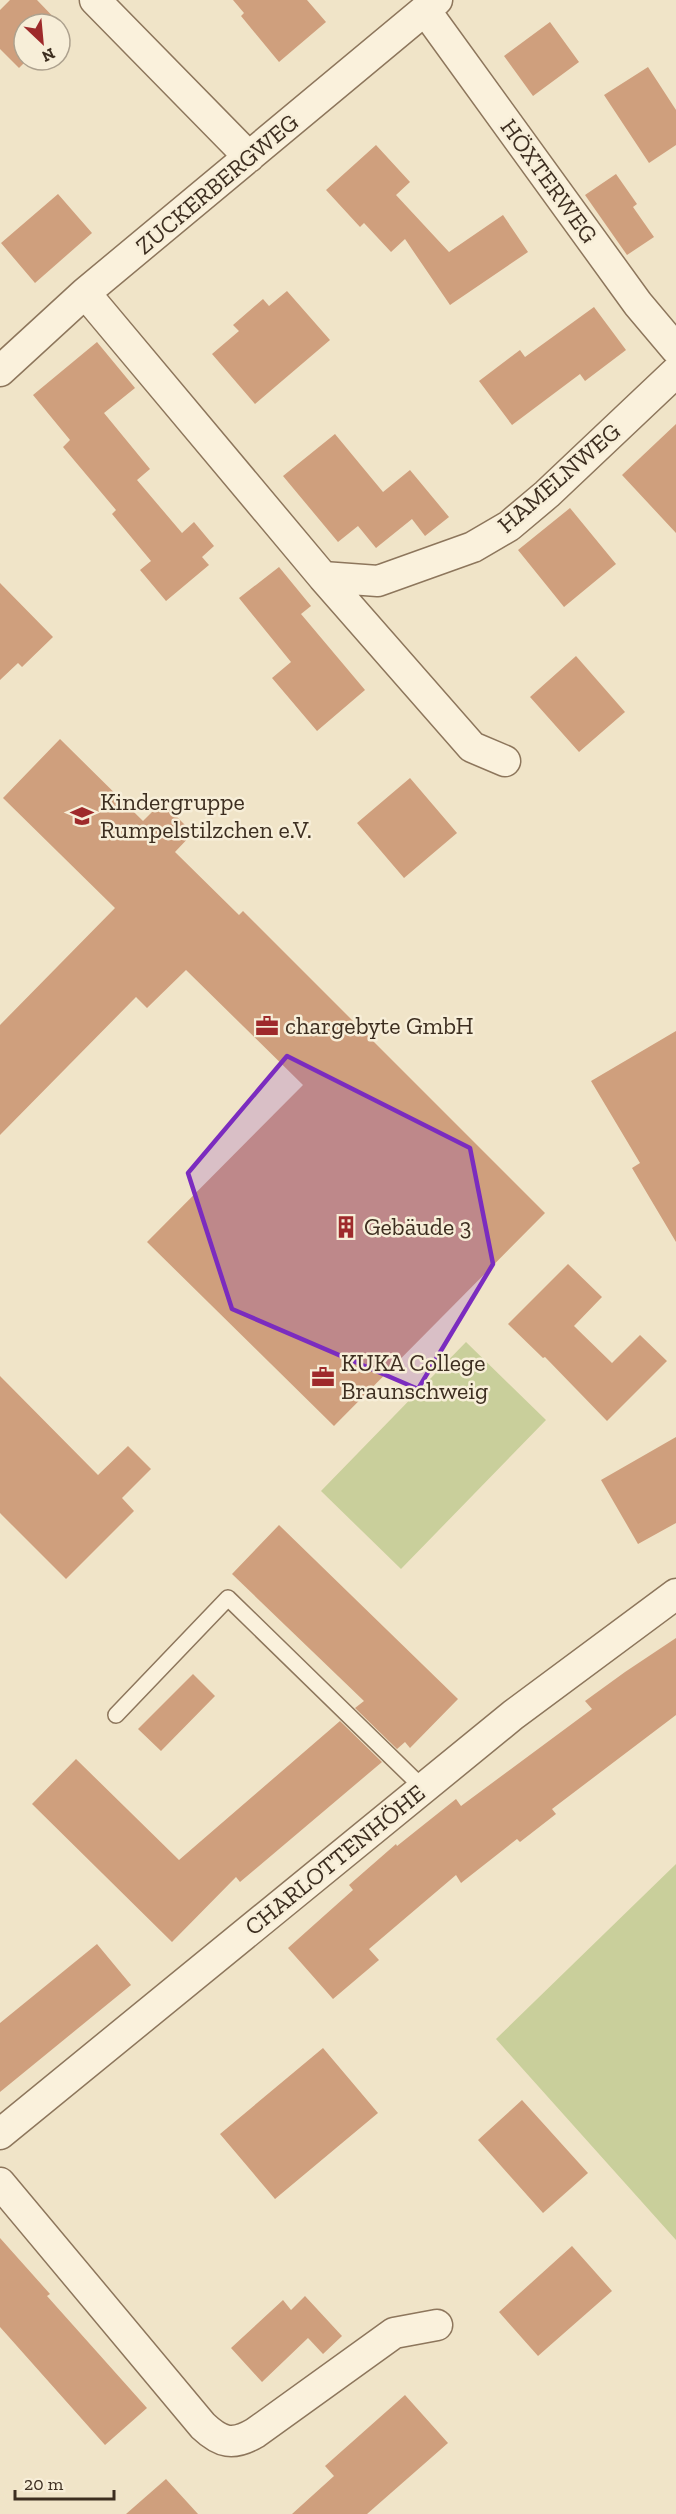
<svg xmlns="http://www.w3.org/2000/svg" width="676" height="2514" viewBox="0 0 676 2514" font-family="'Zilla Slab',serif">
  <rect width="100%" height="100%" fill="#f0e4c8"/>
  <path fill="#c9cf9b" d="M 466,1342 L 546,1420 L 401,1569 L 321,1491 Z
    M 676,1864 L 676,2240 L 496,2039 Z"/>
  <path fill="#cf9f7d" d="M 10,0 L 37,0 L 62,26 L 60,28 L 60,24 L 24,24 L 24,60 L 27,60 L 19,68 L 0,49 L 0,10 Z
    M 233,0 L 307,0 L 326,22 L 279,62 L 241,16 L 244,13 Z
    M 550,22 L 579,62 L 533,96 L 504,56 Z
    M 648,67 L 676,110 L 676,145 L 649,163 L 604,95 Z
    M 376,145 L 410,182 L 396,195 L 449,252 L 503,215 L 528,252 L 450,305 L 405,239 L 391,252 L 364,223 L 360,227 L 326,190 Z
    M 616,174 L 637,204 L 633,207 L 654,237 L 627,255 L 585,195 Z
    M 58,194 L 92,233 L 35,283 L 1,243 Z
    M 287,291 L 330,340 L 255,404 L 212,354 L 239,331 L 233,325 L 263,299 L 269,306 Z
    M 594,307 L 626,350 L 585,381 L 580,374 L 512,425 L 479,381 L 520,350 L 525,357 Z
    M 97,342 L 135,388 L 104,413 L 150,469 L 137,480 L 182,533 L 194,522 L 214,546 L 202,557 L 209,565 L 166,601 L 140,570 L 151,561 L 112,514 L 116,510 L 63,447 L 70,440 L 33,395 Z
    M 676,424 L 676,533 L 622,475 Z
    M 335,434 L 383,492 L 410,470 L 449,517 L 425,536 L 412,519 L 376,548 L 358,526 L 338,542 L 283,476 Z
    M 570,508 L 616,564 L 564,607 L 518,550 Z
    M 279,567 L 311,606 L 301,614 L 365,690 L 317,731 L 272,678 L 291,662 L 239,598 Z
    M 0,583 L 53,637 L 22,667 L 18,663 L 0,680 Z
    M 576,656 L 625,712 L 579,752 L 530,697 Z
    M 60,739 L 143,821 L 162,802 L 193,833 L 175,852 L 239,915 L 243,911 L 545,1213 L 334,1426 L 147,1242 L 303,1085 L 186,970 L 147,1008 L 136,997 L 0,1135 L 0,1025 L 115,908 L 3,798 Z
    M 410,778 L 457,833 L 404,878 L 357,823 Z
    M 676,1031 L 676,1242 L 632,1168 L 640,1163 L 591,1081 Z
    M 568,1264 L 602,1297 L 574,1326 L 612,1363 L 640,1335 L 667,1361 L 607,1421 L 545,1357 L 543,1358 L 508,1324 Z
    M 0,1376 L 98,1475 L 128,1446 L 151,1469 L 122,1498 L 134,1511 L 66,1579 L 0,1513 Z
    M 676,1437 L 676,1523 L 638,1544 L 601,1480 Z
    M 279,1525 L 458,1699 L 410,1748 L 405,1742 L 397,1749 L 355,1708 L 364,1701 L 232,1574 Z
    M 676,1638 L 676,1715 L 552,1809 L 556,1814 L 520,1842 L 517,1839 L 461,1883 L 456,1875 L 369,1949 L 379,1960 L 333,1999 L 288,1948 L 353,1890 L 349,1885 L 396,1844 L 397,1846 L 456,1799 L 461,1806 L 592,1709 L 585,1701 L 625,1672 Z
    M 193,1674 L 215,1696 L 161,1751 L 138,1729 Z
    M 340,1721 L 382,1762 L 240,1882 L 236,1877 L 172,1942 L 32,1804 L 76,1759 L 179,1860 Z
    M 97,1944 L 131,1985 L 0,2092 L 0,2023 Z
    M 323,2048 L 378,2113 L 275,2199 L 220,2134 Z
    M 522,2100 L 588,2173 L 543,2213 L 478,2140 Z
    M 0,2238 L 50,2294 L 47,2296 L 147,2408 L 105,2445 L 0,2327 Z
    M 572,2246 L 612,2291 L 538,2356 L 499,2312 Z
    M 305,2296 L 342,2336 L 323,2354 L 308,2338 L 262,2382 L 231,2348 L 283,2300 L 291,2310 Z
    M 405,2395 L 448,2443 L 367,2514 L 292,2514 L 334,2476 L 325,2466 Z
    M 166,2479 L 198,2514 L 126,2514 Z"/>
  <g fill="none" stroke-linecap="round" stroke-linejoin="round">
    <g stroke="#8d765c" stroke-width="18">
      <path id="lane" d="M 116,1715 L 228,1598 L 423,1788"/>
    </g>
    <g stroke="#8d765c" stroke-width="33">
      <path id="street" d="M 95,0 L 249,157
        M 425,10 L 638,304 L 676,349
        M 85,293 L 323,577 L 472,747 L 505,761
        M 0,371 L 85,293 L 437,0
        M 323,577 L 378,581 L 473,547 L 509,526 L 547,494 L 676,372
        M 0,2134 L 513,1715 L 676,1594
        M 0,2183 L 203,2426 C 221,2443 233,2446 255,2433 L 394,2333 L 437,2325"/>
    </g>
    <use href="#lane" stroke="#faf1dc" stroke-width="15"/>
    <use href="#street" stroke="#faf1dc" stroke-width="30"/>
  </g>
  <path fill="#7b2cbf" fill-opacity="0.2" stroke="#7b2cbf" stroke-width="4.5" stroke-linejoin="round" d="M 287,1056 L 470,1148 L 493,1264 L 418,1389 L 232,1309 L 188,1173 Z"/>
  <defs>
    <g id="school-bare" transform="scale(1.8)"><path d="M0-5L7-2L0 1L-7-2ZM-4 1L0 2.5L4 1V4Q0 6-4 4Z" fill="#9e2a2b" stroke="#f7eed8" stroke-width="2.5" paint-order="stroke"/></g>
    <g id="office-bare" transform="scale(1.8)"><path d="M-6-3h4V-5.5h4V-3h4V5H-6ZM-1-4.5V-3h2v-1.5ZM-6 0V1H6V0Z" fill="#9e2a2b" stroke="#f7eed8" stroke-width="2.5" paint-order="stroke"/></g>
    <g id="building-bare" transform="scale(1.8)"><path d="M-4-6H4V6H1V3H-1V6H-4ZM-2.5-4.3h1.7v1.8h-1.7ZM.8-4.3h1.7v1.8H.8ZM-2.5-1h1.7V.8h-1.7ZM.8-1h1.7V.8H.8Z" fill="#9e2a2b" stroke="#f7eed8" stroke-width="2.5" paint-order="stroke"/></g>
  </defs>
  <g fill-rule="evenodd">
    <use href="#school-bare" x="82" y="816"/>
    <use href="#office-bare" x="267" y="1026"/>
    <use href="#building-bare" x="346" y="1227"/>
    <use href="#office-bare" x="323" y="1377"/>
  </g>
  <g text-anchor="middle" stroke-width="5" stroke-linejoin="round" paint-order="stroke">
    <g font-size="24" fill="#3d2e20" stroke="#f7eed8">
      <text transform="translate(549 181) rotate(54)" y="8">HÖXTERWEG</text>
      <text transform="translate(217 184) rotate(-40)" y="8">ZUCKERBERGWEG</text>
      <text transform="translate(559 478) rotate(-41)" y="8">HAMELNWEG</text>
      <text transform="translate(335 1860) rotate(-39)" y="8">CHARLOTTENHÖHE</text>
    </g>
    <g font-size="24" fill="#3d2e20" stroke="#f7eed8" text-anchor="start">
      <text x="100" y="810">Kindergruppe<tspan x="100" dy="28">Rumpelstilzchen e.V.</tspan></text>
      <text x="285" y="1034">chargebyte GmbH</text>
      <text x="364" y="1235">Gebäude 3</text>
      <text x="341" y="1371">KUKA College<tspan x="341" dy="28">Braunschweig</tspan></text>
    </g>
  </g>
  <g transform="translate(42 42) rotate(154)"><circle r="28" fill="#f7eed8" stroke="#ada18e" stroke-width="1.5"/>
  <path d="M0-4.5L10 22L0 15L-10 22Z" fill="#9e2a2b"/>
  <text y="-9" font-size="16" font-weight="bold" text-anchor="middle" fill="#3d2e20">N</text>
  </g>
  <path d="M15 2490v9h99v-9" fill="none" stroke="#3d2e20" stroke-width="3"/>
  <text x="24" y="2490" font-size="18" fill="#3d2e20" stroke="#f7eed8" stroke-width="4.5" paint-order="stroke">20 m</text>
</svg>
